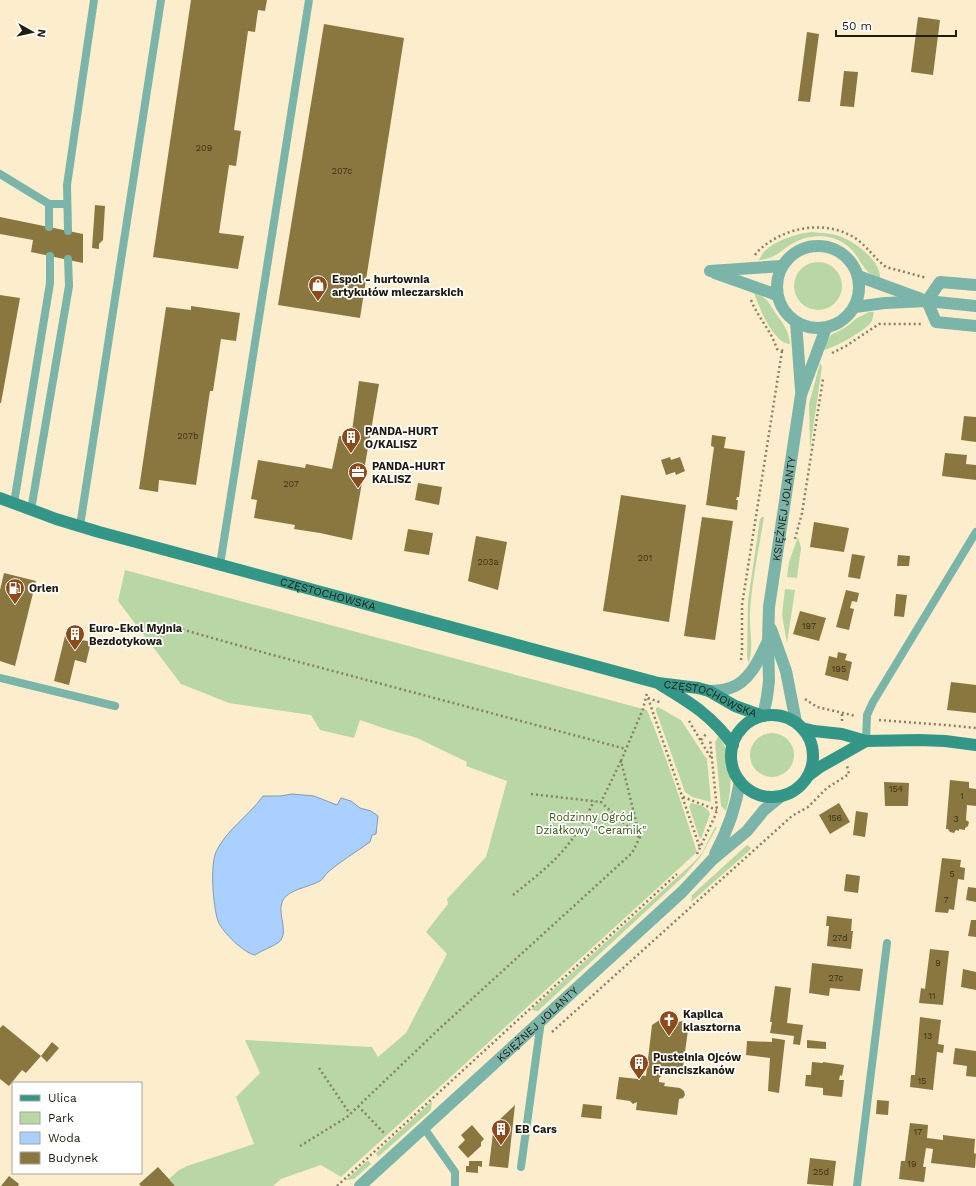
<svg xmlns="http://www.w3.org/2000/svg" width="976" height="1186" viewBox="0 0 976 1186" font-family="'Work Sans',sans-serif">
  <rect width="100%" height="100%" fill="#fceecc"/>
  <path fill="#b9d7a4" d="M 811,232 C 821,233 830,233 839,236 C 854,241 882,261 880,279 C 877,277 872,275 869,273 C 860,264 857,252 845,244 C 827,232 804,235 787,247 C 778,254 771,259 759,260 C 765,243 795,234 811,232 Z
    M794 286a24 24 0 1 1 48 0a24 24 0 1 1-48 0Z
    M 754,293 C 769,298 769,304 777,315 C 784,325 789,331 790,344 C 773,343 759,307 754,293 Z
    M 869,312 L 874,312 C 873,315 873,318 872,321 C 867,330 834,348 824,350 L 827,340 L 831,335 L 846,327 L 857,318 Z
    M 820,363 L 822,367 L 810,449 L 809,404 Z
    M 762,517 L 764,517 C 759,549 752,580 750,612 C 749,629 754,646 749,662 L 748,661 L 747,656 L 748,601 L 760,519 Z
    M 798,537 L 801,548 L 797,578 L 787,577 L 789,562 Z
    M 125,570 L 647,710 C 666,756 682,804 697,852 L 341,1177 L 321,1165 L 281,1179 L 273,1186 L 175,1186 L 169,1179 L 179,1170 L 187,1166 L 254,1144 L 236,1097 L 260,1073 L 245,1040 L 372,1047 L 378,1057 L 406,1033 L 447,954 L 426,932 L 448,904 L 447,899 L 486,857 L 507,781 L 466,766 L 467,762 L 417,738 L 383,728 L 360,720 L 354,738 L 320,730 L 311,715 L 229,703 L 181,684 L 118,601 Z
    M 785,589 L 795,590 L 787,643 L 782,615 Z
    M 658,707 L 681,720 L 704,755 L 707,759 L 711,802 L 692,797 L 685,792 L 656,711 L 656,708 Z
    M750 755a22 22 0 1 1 44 0a22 22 0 1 1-44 0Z
    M 719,735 C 733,758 733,786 726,811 L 721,806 L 715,742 Z
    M 691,803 C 698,804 708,807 710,814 L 701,839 L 699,837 L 689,806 Z
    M 715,827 L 717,827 L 701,856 L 685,875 L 538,1011 L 531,1010 L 694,862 L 702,853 Z
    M 747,845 L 751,848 L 749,851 L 691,902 L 692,895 Z
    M 432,1101 L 431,1110 L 378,1157 L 376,1153 Z
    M 367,1161 L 369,1161 L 371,1164 L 354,1179 L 346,1180 Z"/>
  <path fill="#aad0ff" stroke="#819ab7" d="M 292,794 L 314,796 L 337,805 L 341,798 L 351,801 L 360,808 L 371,811 L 378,816 L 376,834 L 372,835 L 370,842 C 356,852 341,861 328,872 C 325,875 323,879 320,881 C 310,887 289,889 283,900 C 276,913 290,932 279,942 C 273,947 262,950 255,955 C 244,953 223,933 218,921 C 213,906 210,866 216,852 C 226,830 249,816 263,796 L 280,796 Z"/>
  <path fill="#8a763f" d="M 191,0 L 267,0 L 265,11 L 258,10 L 255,32 L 248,31 L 234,130 L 241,131 L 236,166 L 229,165 L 219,233 L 244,236 L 238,269 L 153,257 Z
    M 918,17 L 940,20 L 933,75 L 911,72 Z
    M 324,24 L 404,38 L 360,318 L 278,305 Z
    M 807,32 L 819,34 L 810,102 L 798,101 Z
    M 844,71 L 858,72 L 854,107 L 840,106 Z
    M 95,205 L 105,206 L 103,240 L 99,244 L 99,249 L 92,248 Z
    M 0,217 L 83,234 L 83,263 L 31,252 L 33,240 L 0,234 Z
    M 0,295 L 20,298 L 1,403 L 0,403 Z
    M 191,306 L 240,313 L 236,341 L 221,339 L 213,391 L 210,391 L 196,485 L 159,480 L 158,492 L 139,489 L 166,307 L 191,310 Z
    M 359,381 L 379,384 L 352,540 L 320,533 L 294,529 L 295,525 L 254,518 L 257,500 L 251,499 L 258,460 L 305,468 L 306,464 L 332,469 L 339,436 L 351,438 Z
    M 964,416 L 976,417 L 976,442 L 961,440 Z
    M 712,435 L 726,437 L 724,448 L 745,451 L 739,497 L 737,497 L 736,500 L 738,500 L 737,510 L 706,505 L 714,447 L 711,446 Z
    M 945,453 L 967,455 L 966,464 L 976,465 L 976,480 L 942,476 Z
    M 670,457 L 671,460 L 680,457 L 685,471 L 676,475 L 675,472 L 666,475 L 661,460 Z
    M 418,483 L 442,487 L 439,505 L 415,500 Z
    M 621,495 L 686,505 L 669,622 L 603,611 Z
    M 702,517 L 733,521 L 715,640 L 684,636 Z
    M 814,522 L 849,528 L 844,552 L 810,547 Z
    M 408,529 L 433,533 L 429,555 L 404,551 Z
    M 476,536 L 507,542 L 498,590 L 468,581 Z
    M 852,554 L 865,556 L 860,579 L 848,577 Z
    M 898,555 L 910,556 L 909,566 L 897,566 Z
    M 4,573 L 36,581 L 15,666 L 0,661 L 0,590 Z
    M 846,590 L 859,593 L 857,602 L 852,601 L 850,608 L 854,609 L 849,630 L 836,627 Z
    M 896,594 L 907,595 L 904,617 L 894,616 Z
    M 800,611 L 826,618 L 819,641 L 793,634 Z
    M 65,636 L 91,642 L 86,663 L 75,660 L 69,685 L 54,681 Z
    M 838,652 L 847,654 L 845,660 L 852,662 L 848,681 L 825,675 L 829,656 L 837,658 Z
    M 951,682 L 976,685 L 976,713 L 947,710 Z
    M 950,780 L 969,782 L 969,788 L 976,789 L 976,806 L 967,805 L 966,820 L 969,822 L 968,826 L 965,828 L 965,830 L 959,829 L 959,831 L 956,830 L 954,833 L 950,832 L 948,829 L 946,829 Z
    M 884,782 L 909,783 L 908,806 L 885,806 Z
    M 839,803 L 850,822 L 830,834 L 819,815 Z
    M 856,811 L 868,813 L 865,837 L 853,835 Z
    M 942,858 L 961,860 L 960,867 L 965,868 L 964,880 L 958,879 L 954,910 L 949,909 L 948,913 L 935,912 Z
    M 846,874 L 860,876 L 858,893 L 844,891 Z
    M 968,887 L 976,888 L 976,902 L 966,900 Z
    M 827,916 L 852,919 L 851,931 L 853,931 L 851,949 L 827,946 L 829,926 L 826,926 Z
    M 971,920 L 976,920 L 976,937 L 968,936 Z
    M 930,949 L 949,951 L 943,1005 L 919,1003 L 921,988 L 925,989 Z
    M 812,963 L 863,969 L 860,991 L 830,988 L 829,996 L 809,993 Z
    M 963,969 L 976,972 L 976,990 L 961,987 Z
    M 775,986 L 791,988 L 787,1023 L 803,1025 L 800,1045 L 793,1044 L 794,1036 L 770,1033 L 772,1022 L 770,1022 Z
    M 920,1017 L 941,1020 L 938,1044 L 944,1045 L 943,1053 L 937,1052 L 933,1090 L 910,1087 L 911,1075 L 915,1075 Z
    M 661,1019 L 666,1027 L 673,1028 L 675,1023 L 682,1021 L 686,1024 L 688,1030 L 682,1074 L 666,1072 L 659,1078 L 659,1082 L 665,1083 L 664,1086 L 680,1088 L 684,1091 L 685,1095 L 683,1098 L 679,1099 L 677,1115 L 636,1110 L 637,1102 L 633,1104 L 630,1101 L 616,1099 L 619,1077 L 638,1079 L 639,1075 L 646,1076 L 652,1025 Z
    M 3,1025 L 41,1056 L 26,1073 L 22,1070 L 9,1086 L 0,1079 L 0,1028 Z
    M 772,1038 L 785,1040 L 779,1093 L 768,1091 L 770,1058 L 746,1055 L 747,1041 L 772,1042 Z
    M 807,1040 L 826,1042 L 826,1049 L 807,1048 Z
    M 52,1042 L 59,1048 L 47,1062 L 41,1056 Z
    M 955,1048 L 976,1051 L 976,1077 L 966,1076 L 967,1066 L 953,1064 Z
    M 812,1062 L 823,1063 L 823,1062 L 844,1065 L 842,1076 L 840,1075 L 839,1080 L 844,1080 L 842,1097 L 823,1095 L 823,1088 L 805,1086 L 806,1075 L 811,1075 Z
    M 877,1100 L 889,1101 L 888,1115 L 876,1114 Z
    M 583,1104 L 602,1106 L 601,1119 L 581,1117 Z
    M 515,1105 L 508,1168 L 489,1166 L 494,1125 Z
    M 910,1123 L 928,1125 L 927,1138 L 943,1140 L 943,1135 L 975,1139 L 974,1153 L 976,1154 L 975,1168 L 931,1163 L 933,1149 L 926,1148 L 923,1167 L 926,1167 L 924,1182 L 899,1179 L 901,1161 L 905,1161 Z
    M 472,1125 L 484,1139 L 481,1142 L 481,1146 L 468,1158 L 458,1147 L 465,1140 L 461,1135 Z
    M 810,1158 L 836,1161 L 833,1186 L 807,1184 Z
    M 469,1161 L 482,1161 L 482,1167 L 478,1166 L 478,1173 L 466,1172 L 466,1166 L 469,1166 Z
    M 158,1167 L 169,1179 L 175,1186 L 141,1186 L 139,1184 Z
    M 9,1176 L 19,1184 L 18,1186 L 1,1186 Z"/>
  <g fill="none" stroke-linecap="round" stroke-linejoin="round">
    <path stroke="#897f69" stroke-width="2.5" stroke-dasharray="2 3" stroke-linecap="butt" d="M 755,255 C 759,249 765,245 771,241 C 796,225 830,222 855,238 C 867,246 875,259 886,267 L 927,278
      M 751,300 C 758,318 771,330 777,349 L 784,351
      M 832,353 L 846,346 L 879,324 L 923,324
      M 795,539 L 802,513 L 823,379
      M 163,624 L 269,654 L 626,749
      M 741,660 L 742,651 L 742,605 L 782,351
      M 648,698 L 700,848
      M 648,698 L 662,703
      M 805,699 L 817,707 L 856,716
      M 842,714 L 842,721
      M 879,720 L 945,725 L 976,728
      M 689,721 L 711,758
      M 701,740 L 707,733
      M 621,761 L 601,802 L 639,837
      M 531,794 L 601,802
      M 683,797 L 717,810
      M 697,854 L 715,816 L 717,810 L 710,739
      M 513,895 C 533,879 555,862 570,842 C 580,829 587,815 594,801
      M 552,1032 L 792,816 L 808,807 L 827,788 L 849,774 L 847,766
      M 319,1068 L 350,1114
      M 358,1106 L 384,1133
      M 300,1146 L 347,1117 L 439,1029 L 632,853 L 640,837 L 621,761 L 643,709 L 647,693
      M 337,1186 L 677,874"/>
    <path stroke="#7bb4a9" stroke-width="8" d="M 0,174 L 49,204 L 67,204
      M 49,204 L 49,227
      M 68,231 L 67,185 L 94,0
      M 14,503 L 50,283 L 50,256
      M 31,510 L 69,286 L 68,259
      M 80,526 L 161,0
      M 220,565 L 309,0
      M 0,678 L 115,706
      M 866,741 L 867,715 L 873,702 L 976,532
      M 424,1128 L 455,1172 L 455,1186
      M 521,1167 L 541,1021
      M 857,1186 L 887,943"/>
    <path stroke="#7bb4a9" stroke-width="12" d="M 710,271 L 782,266
      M 715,273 L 777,295
      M 976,285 L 940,282 L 927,301 L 936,322 L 976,326"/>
    <g stroke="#7bb4a9" stroke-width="12">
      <circle cx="818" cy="287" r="41"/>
      <path d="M 858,276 L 921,299"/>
      <path d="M 855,307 L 885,303 L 927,301 L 976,306"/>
      <path d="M 796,322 L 801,390"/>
      <path d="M 771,629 L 786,671 L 796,722"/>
      <path d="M 709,691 C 716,691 724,690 730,688 C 749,682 759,660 767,643"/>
      <path id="s1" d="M 763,716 L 767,697 L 769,681 L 768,642 L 769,607 L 801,395 L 826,328"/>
      <path d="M 715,854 C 728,830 736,807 740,781"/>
      <path id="s2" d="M 360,1186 L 682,892 L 712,860 L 747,831 L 764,810 L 781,796"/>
    </g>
    <g stroke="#339687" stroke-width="12">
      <path id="s3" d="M 0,498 L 56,519 L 99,532 L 658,683 L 698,688 L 709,691 L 735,706 L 763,716"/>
      <path d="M 661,685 C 691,703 712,716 733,745"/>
      <circle cx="772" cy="756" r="41"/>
      <path d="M 802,728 L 814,731 L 842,734 L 866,741 L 919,740 L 945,741 L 976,745"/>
      <path d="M 808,776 L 820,767 L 866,741"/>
    </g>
  </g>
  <defs>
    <g id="shop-pin" transform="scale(1)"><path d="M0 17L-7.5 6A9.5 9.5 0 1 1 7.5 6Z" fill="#8d4a1a" stroke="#fff"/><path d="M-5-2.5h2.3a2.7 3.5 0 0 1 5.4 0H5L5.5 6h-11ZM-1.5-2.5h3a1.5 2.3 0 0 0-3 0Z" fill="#fff"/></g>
    <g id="building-pin" transform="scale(1)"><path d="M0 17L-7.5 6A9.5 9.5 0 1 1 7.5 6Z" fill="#8d4a1a" stroke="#fff"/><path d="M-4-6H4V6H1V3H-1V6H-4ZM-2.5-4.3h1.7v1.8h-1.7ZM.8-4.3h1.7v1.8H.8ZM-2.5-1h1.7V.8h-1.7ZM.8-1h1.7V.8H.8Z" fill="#fff"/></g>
    <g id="office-pin" transform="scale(1)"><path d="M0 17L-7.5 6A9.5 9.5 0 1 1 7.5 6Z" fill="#8d4a1a" stroke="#fff"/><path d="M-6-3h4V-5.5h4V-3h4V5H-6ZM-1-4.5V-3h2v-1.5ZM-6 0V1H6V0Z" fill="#fff"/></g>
    <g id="fuel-pin" transform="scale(1)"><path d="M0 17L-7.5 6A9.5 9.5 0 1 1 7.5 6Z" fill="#8d4a1a" stroke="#fff"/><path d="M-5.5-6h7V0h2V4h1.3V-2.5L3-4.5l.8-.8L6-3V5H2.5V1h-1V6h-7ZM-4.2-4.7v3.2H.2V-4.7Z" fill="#fff"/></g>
    <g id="church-pin" transform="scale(1)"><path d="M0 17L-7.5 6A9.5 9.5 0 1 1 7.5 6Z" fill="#8d4a1a" stroke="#fff"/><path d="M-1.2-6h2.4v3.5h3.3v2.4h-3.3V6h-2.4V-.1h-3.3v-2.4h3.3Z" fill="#fff"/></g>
  </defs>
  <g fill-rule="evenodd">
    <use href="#shop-pin" x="318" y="285"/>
    <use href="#building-pin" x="351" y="437"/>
    <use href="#office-pin" x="358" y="472"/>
    <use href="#fuel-pin" x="15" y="588"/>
    <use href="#building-pin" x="75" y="634"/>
    <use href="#church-pin" x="669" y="1020"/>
    <use href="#building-pin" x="639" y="1063"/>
    <use href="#building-pin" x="501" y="1129"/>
  </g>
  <g text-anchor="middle" stroke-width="3.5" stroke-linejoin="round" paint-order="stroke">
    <g font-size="9" fill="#3a321b">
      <text x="204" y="151">209</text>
      <text x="342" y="174">207c</text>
      <text x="188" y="439">207b</text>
      <text x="291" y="487">207</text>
      <text x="645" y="561">201</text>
      <text x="488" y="565">203a</text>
      <text x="809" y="629">197</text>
      <text x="839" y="672">195</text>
      <text x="896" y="792">154</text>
      <text x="962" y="799">1</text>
      <text x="835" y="821">156</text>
      <text x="956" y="822">3</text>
      <text x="952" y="877">5</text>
      <text x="946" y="903">7</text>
      <text x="840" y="941">27d</text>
      <text x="938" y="966">9</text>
      <text x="836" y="981">27c</text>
      <text x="932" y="999">11</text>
      <text x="928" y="1039">13</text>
      <text x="922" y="1084">15</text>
      <text x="918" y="1135">17</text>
      <text x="912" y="1167">19</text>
      <text x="821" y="1175">25d</text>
    </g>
    <g font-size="11" font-weight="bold" fill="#201b0f" stroke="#fff" text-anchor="start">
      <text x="332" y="283">Espol - hurtownia<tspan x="332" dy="13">artykułów mleczarskich</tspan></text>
      <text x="365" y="435">PANDA-HURT<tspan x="365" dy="13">O/KALISZ</tspan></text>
      <text x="372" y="470">PANDA-HURT<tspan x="372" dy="13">KALISZ</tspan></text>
      <text x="29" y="592">Orlen</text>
      <text x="89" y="632">Euro-Ekol Myjnia<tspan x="89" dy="13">Bezdotykowa</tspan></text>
      <text x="683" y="1018">Kaplica<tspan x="683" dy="13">klasztorna</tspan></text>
      <text x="653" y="1061">Pustelnia Ojców<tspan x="653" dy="13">Franciszkanów</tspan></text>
      <text x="515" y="1133">EB Cars</text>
    </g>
    <g font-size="11" fill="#201b0f" stroke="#fff">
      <text dy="4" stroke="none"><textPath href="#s1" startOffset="209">KSIĘŻNEJ JOLANTY</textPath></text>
      <text dy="4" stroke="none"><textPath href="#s3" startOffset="342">CZĘSTOCHOWSKA</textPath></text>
      <text dy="4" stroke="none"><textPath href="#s3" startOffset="739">CZĘSTOCHOWSKA</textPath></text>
      <text dy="4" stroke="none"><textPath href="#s2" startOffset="240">KSIĘŻNEJ JOLANTY</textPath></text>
    </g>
    <g font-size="11" fill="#34570b" stroke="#fff">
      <text x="591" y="821">Rodzinny Ogród<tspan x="591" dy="13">Działkowy "Ceramik"</tspan></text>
    </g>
  </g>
  <rect x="12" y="1082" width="130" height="92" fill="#ffffff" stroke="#a6a49f"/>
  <rect x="20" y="1095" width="20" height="6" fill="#339687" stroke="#a6a49f"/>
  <text x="48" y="1102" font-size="12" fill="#201b0f">Ulica</text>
  <rect x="20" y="1112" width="20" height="12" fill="#b9d7a4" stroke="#a6a49f"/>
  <text x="48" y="1122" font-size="12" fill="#201b0f">Park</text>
  <rect x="20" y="1132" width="20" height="12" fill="#aad0ff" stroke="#a6a49f"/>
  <text x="48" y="1142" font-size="12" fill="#201b0f">Woda</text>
  <rect x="20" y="1152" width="20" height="12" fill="#8a763f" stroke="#a6a49f"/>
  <text x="48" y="1162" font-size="12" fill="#201b0f">Budynek</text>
  <g transform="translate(32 32) rotate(98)" stroke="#ffffff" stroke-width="3" paint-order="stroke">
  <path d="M0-3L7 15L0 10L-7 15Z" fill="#201b0f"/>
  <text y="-6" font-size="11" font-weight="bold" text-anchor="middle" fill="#201b0f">N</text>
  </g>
  <path d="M836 30v6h120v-6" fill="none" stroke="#201b0f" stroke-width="2"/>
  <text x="842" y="30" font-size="12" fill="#201b0f" stroke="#ffffff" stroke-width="3" paint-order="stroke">50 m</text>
</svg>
